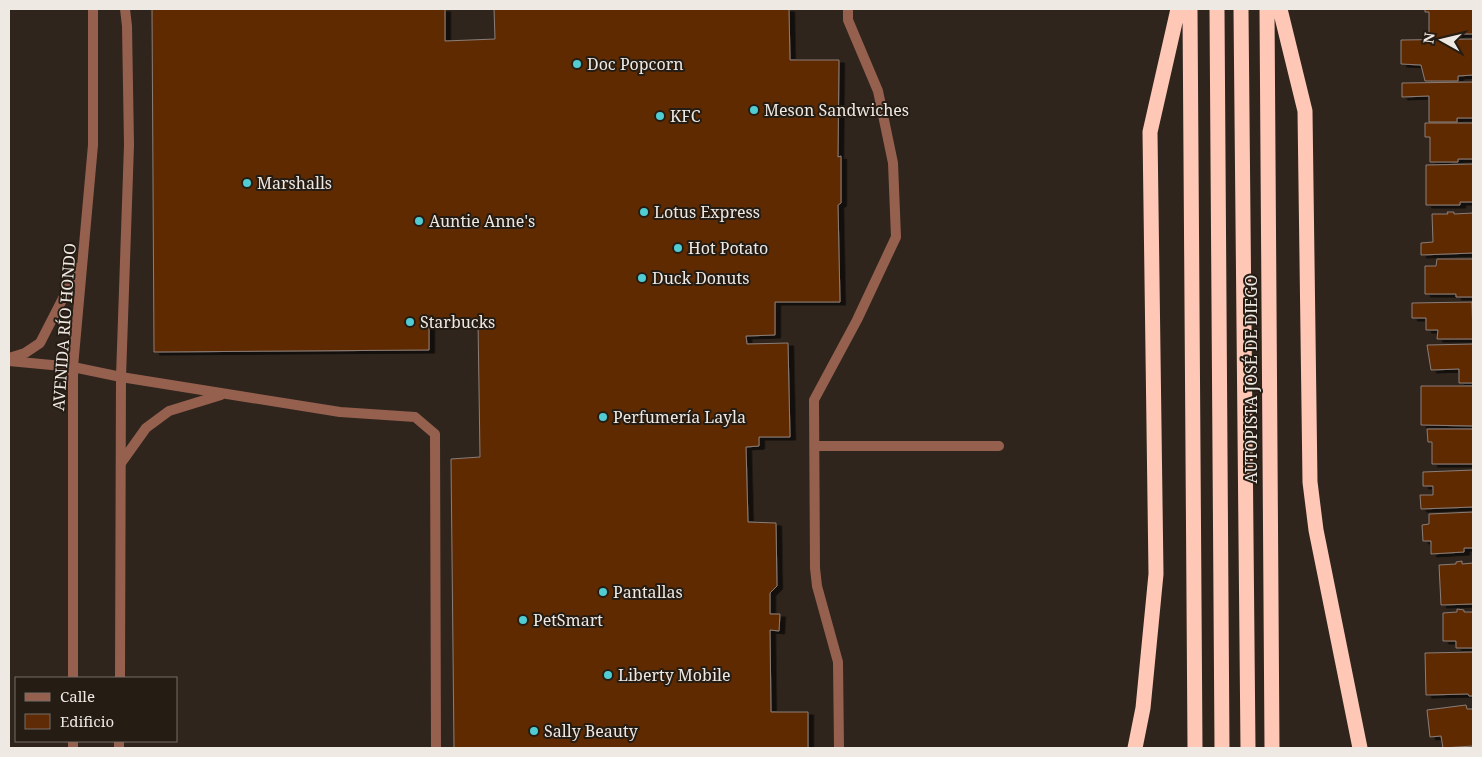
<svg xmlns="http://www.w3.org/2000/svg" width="1482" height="757" viewBox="0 0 1482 757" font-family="'Noto Serif',serif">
  <defs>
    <filter id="shadow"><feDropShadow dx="5.5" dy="3" stdDeviation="0" flood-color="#0009"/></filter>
  </defs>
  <rect width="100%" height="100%" fill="#2f251d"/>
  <path fill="#5e2b06" stroke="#8b7d76" filter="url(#shadow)" d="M 152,9 L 445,9 L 445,41 L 495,39 L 494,9 L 789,9 L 790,60 L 839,60 L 838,157 L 841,156 L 841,203 L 838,205 L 840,302 L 775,302 L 775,335 L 746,336 L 747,344 L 788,343 L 790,437 L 759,437 L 759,446 L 746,447 L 748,522 L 776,523 L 777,586 L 770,593 L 770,614 L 780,614 L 779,631 L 770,630 L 771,712 L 808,712 L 808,748 L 454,748 L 451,459 L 480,457 L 478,320 L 429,320 L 429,350 L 154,352 Z
    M 1425,9 L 1473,9 L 1473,34 L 1459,34 L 1458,39 L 1429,39 L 1429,12 L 1425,12 Z
    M 1473,39 L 1473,75 L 1458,76 L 1458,81 L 1425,81 L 1421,65 L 1401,64 L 1401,40 Z
    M 1473,82 L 1473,118 L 1457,118 L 1457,122 L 1429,122 L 1429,96 L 1402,97 L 1402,83 Z
    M 1425,123 L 1473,123 L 1473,159 L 1458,159 L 1458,162 L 1430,162 L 1430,137 L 1425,137 Z
    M 1473,164 L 1473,202 L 1460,202 L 1460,205 L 1426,205 L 1426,165 Z
    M 1447,212 L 1454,212 L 1454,214 L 1473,213 L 1473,253 L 1421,255 L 1421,243 L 1433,242 L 1432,214 L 1448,214 Z
    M 1437,259 L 1473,259 L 1473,297 L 1456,297 L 1456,294 L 1425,294 L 1425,266 L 1436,266 Z
    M 1472,302 L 1473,339 L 1437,339 L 1438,330 L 1426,330 L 1426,318 L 1412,318 L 1412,303 Z
    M 1473,344 L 1473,383 L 1459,383 L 1459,369 L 1431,370 L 1427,345 Z
    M 1421,386 L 1473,386 L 1473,426 L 1421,425 Z
    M 1427,429 L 1473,429 L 1473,464 L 1432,464 L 1432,442 L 1428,442 Z
    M 1473,470 L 1473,507 L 1421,509 L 1420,495 L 1433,495 L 1433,486 L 1423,486 L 1423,472 Z
    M 1473,512 L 1473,548 L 1464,548 L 1464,552 L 1431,554 L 1431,541 L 1423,541 L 1422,525 L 1429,524 L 1429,514 Z
    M 1462,561 L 1462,564 L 1473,563 L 1473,604 L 1441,605 L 1439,565 L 1456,564 L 1456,562 Z
    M 1457,609 L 1464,610 L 1464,612 L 1473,612 L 1473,648 L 1456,648 L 1456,641 L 1443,641 L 1443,613 L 1457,612 Z
    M 1473,652 L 1473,696 L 1469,696 L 1468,694 L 1426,695 L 1425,653 Z
    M 1466,705 L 1467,709 L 1473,709 L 1473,746 L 1443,748 L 1441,736 L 1430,737 L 1427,710 Z"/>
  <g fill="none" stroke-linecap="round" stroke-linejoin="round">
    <path stroke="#96604f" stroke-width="10" d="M 125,9 L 127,26 L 129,145 L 121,377 L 340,412 L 415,417 L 435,434 L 436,748
      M 9,358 L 25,353 L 40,343 L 79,267
      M 73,367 L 93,145 L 93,9
      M 815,446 L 999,446
      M 121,463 L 146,428 L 169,411 L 221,395
      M 839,748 L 838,662 L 817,586 L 815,568 L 814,400 L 857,320 L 896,237 L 893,163 L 878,91 L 848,20 L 848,9"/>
    <path stroke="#96604f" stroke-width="10" d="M 9,361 L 73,367 L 121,377 L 120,678
      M 73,367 L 73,678
      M 73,741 L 73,748
      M 119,748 L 119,741"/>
    <path stroke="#fec7b6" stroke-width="15" d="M 1190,9 L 1195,748
      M 1217,9 L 1222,748
      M 1241,9 L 1248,748
      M 1267,9 L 1272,748
      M 1280,9 L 1305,111 L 1310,482 L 1316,530 L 1360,748
      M 1135,748 L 1143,708 L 1156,574 L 1150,132 L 1178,9"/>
  </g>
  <g fill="#51ccd2" stroke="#251c14" stroke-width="2">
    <circle cx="577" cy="64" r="5"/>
    <circle cx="754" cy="110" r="5"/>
    <circle cx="660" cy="116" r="5"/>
    <circle cx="247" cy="183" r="5"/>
    <circle cx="644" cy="212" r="5"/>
    <circle cx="419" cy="221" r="5"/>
    <circle cx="678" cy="248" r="5"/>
    <circle cx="642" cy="278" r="5"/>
    <circle cx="410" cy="322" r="5"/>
    <circle cx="603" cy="417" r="5"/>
    <circle cx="603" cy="592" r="5"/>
    <circle cx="523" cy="620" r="5"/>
    <circle cx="608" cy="675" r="5"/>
    <circle cx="534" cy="731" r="5"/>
  </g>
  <g text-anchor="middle" stroke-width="4" stroke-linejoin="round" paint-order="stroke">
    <g font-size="16" fill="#efe9e3" stroke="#251c14" text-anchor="start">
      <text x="587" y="70">Doc Popcorn</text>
      <text x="764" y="116">Meson Sandwiches</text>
      <text x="670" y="122">KFC</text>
      <text x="257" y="189">Marshalls</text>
      <text x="654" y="218">Lotus Express</text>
      <text x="429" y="227">Auntie Anne's</text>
      <text x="688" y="254">Hot Potato</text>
      <text x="652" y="284">Duck Donuts</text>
      <text x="420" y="328">Starbucks</text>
      <text x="613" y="423">Perfumería Layla</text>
      <text x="613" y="598">Pantallas</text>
      <text x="533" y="626">PetSmart</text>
      <text x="618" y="681">Liberty Mobile</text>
      <text x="544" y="737">Sally Beauty</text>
    </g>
    <g font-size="16" fill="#efe9e3" stroke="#251c14">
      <text transform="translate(64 327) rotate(-86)" y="6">AVENIDA RÍO HONDO</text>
      <text transform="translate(1251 379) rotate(-90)" y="6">AUTOPISTA JOSÉ DE DIEGO</text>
    </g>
  </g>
  <rect width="1482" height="757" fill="none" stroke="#efe9e3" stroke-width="20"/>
  <rect x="15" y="677" width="162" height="65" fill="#251c14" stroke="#766e67"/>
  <rect x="25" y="693" width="25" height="8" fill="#96604f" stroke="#766e67"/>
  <text x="60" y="702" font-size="15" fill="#efe9e3">Calle</text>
  <rect x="25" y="714" width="25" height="15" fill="#5e2b06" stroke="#766e67"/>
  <text x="60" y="727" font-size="15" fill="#efe9e3">Edificio</text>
  <g transform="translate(1442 40) rotate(278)" stroke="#251c14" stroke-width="4" paint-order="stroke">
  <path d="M0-4L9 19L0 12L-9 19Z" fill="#efe9e3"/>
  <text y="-8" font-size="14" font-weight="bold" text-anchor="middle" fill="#efe9e3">N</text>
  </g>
</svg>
